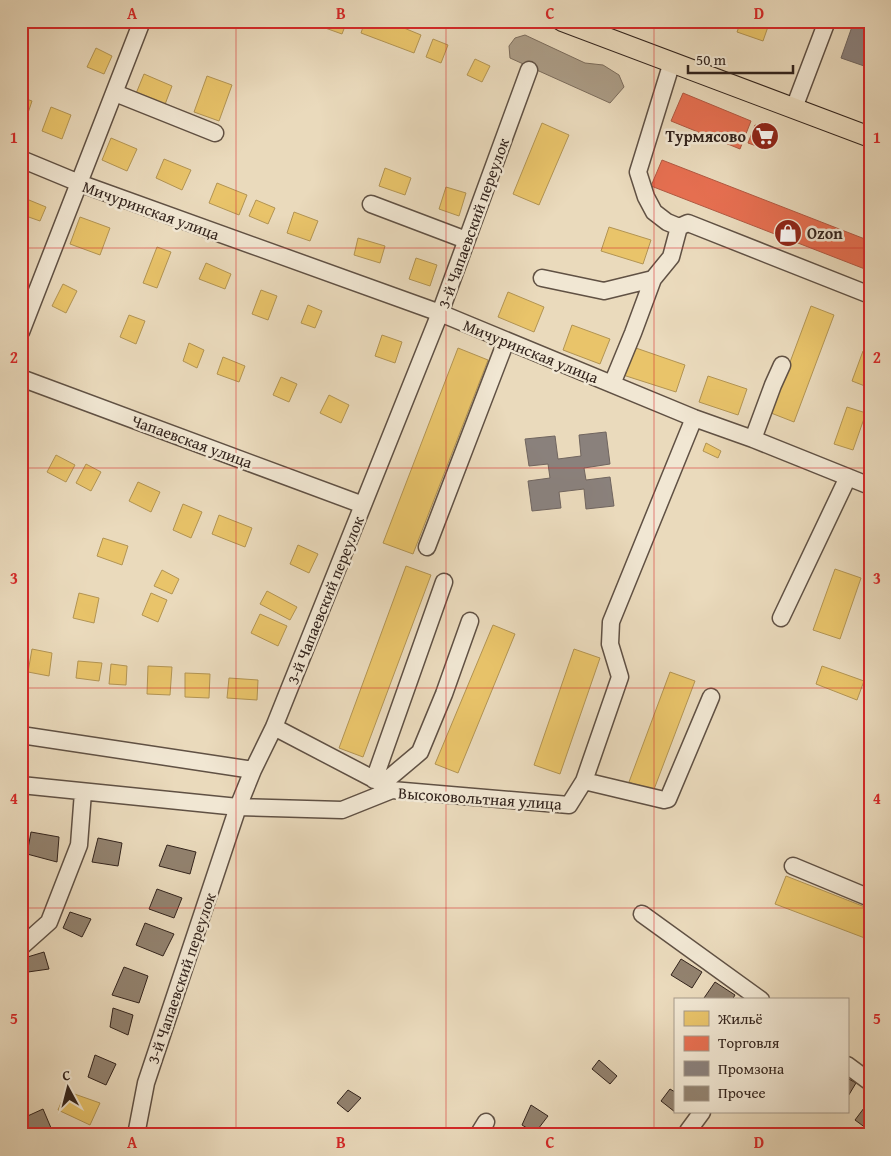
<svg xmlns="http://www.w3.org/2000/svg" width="891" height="1156" viewBox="0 0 891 1156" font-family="'Gentium Book Plus',serif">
  <rect width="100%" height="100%" fill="#eadabc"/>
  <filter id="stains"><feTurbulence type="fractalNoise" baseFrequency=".004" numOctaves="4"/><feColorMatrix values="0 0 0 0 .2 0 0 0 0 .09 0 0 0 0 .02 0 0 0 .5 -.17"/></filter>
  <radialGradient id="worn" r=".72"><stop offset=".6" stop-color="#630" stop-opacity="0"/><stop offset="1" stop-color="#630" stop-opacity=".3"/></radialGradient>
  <path fill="#ab9c86" stroke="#7b6c5c" d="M 525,35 L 585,63 L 603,65 L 619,75 L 624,87 L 610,103 L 510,58 L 509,46 L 515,38 Z"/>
  <path fill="#e9c46a" stroke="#b29453" d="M 315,21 L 347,21 L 342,34 L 314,24 Z
    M 365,21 L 387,21 L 421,35 L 414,53 L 361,33 Z
    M 741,21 L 770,21 L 763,41 L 737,32 Z
    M 433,39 L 448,45 L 441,63 L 426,57 Z
    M 96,48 L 112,56 L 104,74 L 87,67 Z
    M 475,59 L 490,66 L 482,82 L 467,75 Z
    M 144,74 L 172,86 L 164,107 L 135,96 Z
    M 207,76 L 232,85 L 219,121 L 194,112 Z
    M 21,97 L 32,101 L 23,128 L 21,127 Z
    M 51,107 L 71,115 L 62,139 L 42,131 Z
    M 542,123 L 569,135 L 539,205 L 513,194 Z
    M 111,138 L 137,149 L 127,171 L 102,160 Z
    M 164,159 L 191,170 L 182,190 L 156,178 Z
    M 385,168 L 411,178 L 405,195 L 379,186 Z
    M 217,183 L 247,195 L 239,215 L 209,203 Z
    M 446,187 L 466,193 L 459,216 L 439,209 Z
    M 29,200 L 46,207 L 40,221 L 23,215 Z
    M 256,200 L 275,208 L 268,224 L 249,216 Z
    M 294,212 L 318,221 L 310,241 L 287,233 Z
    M 80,217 L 110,228 L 100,255 L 70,244 Z
    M 609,227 L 651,240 L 643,264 L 601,251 Z
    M 358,238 L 385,246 L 380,263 L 354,255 Z
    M 157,247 L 171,252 L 157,288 L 143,283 Z
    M 416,258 L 437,265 L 430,286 L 409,279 Z
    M 206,263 L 231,274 L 225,289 L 199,279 Z
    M 63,284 L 77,291 L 66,313 L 52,306 Z
    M 261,290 L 277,296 L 268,320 L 252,314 Z
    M 508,292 L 544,307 L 534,332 L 498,317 Z
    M 308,305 L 322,311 L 315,328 L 301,323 Z
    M 811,306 L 834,315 L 794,422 L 771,413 Z
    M 129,315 L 145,321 L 136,344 L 120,337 Z
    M 572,325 L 610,339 L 600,364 L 563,350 Z
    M 382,335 L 402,342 L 395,363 L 375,356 Z
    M 189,343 L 204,350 L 197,368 L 183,361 Z
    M 633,347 L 685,365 L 676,392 L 623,375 Z
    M 458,348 L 488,360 L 413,554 L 383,543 Z
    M 863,351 L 870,353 L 870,388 L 852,381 Z
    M 223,357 L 245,366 L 239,382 L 217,374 Z
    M 708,376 L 747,389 L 738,415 L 699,402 Z
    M 281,377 L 297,384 L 289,402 L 273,395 Z
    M 329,395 L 349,405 L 341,423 L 320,413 Z
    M 847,407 L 866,413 L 853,450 L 834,444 Z
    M 706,443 L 721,451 L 718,458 L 703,451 Z
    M 56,455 L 75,465 L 66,482 L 47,472 Z
    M 86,464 L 101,472 L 91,491 L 76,483 Z
    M 138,482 L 160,492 L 151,512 L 129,501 Z
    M 183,504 L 202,512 L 191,538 L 173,530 Z
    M 219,515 L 252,528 L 245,547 L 212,534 Z
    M 103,538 L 128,546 L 122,565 L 97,556 Z
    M 298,545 L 318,554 L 309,573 L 290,564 Z
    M 406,566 L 431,575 L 363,757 L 339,748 Z
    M 835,569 L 861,578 L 840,639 L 813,630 Z
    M 162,570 L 179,579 L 172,594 L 154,586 Z
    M 267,591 L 297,607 L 290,620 L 260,604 Z
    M 79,593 L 99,598 L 94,623 L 73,618 Z
    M 151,593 L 167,600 L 158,622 L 142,615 Z
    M 260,614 L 287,626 L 278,646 L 251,633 Z
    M 493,625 L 515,634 L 458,773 L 435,764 Z
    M 32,649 L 52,653 L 49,676 L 28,672 Z
    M 574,649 L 600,658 L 560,774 L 534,765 Z
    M 78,661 L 102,663 L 99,681 L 76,678 Z
    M 111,664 L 127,666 L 126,685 L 109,684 Z
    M 148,666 L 172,667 L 170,695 L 147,694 Z
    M 822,666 L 864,681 L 857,700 L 816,684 Z
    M 670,672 L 695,681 L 653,792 L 629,782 Z
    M 185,673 L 210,674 L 209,698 L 185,697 Z
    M 229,678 L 258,680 L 257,700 L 227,698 Z
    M 786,876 L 870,909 L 870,940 L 775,904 Z
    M 66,1091 L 100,1103 L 90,1125 L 58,1110 Z"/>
  <path fill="#e76f51" stroke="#b15841" d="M 683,93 L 751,121 L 740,149 L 671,121 Z
    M 755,125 L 772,132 L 765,149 L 748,143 Z
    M 662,160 L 870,241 L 870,271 L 651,186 Z"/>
  <path fill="#8a817c" stroke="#70655f" d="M 854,21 L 870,21 L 870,68 L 841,58 Z
    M 606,432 L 610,464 L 584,468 L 586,480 L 610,477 L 614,506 L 586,509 L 584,489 L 559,492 L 561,508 L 532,511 L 528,481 L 550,478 L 548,464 L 529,466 L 525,439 L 555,436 L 558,459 L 581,456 L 579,435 Z"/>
  <path fill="#92826f" stroke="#32231c" d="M 31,832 L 59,837 L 57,862 L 27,854 Z
    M 98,838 L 122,843 L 118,866 L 92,862 Z
    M 167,845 L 196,852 L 190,874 L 159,866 Z
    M 157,889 L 182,898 L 174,918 L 149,909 Z
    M 70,912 L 91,919 L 82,937 L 63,928 Z
    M 145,923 L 174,934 L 163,956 L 136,945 Z
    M 44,952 L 49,969 L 21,973 L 21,959 Z
    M 681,959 L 702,972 L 692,988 L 671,975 Z
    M 124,967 L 148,976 L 139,1003 L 112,995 Z
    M 715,982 L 735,995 L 732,1000 L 706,1000 L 704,998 Z
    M 113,1008 L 133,1015 L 128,1035 L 110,1027 Z
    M 95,1055 L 116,1064 L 106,1085 L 88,1077 Z
    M 599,1060 L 617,1076 L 610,1084 L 592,1069 Z
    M 847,1078 L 856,1083 L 847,1098 Z
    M 670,1089 L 675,1092 L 675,1112 L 661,1101 Z
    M 348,1090 L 361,1098 L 348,1112 L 337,1103 Z
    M 870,1100 L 870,1131 L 855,1120 Z
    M 531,1105 L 548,1116 L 535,1133 L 522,1125 Z
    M 43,1109 L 54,1135 L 21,1135 L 21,1119 Z"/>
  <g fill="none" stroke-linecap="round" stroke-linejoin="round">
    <g stroke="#605144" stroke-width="19">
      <path id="minor" d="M 115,93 L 215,133
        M 794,108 L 827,21
        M 21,159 L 79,183 L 440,313 L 694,418 L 753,439 L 870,486
        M 371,204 L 466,240
        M 679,227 L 688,223 L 870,295
        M 542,278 L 604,291 L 653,279
        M 21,332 L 142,21
        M 21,378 L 363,505
        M 612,384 L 633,333 L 653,279 L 671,257 L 679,227 L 667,222 L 654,212 L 646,197 L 638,172 L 672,62
        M 753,439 L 773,385 L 782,365
        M 427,547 L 506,341
        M 781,618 L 848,477
        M 274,727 L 383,784
        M 21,735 L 253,770
        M 374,780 L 444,582
        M 584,781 L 664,800 L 668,799 L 711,697
        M 382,784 L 420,752 L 444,694 L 470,621
        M 21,785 L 238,807 L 342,810 L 392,790 L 569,805 L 584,781 L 620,677 L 610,644 L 611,622 L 694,418
        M 793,866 L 870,898
        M 642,914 L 761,1000
        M 21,947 L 49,922 L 79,845 L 83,792
        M 847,1065 L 870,1082
        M 688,1131 L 702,1112
        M 136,1135 L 146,1083 L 238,807 L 253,770 L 274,727 L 440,313 L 529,70
        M 478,1135 L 486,1122"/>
    </g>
    <g stroke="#32231c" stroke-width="22">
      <path id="major" d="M 562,21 L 870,137"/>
    </g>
    <use href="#minor" stroke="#f1e7d3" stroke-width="16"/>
    <use href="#major" stroke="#eadabc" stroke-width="20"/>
  </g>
  <path fill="none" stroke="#d62828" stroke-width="1" stroke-opacity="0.55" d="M 236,21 L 236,1135M 446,21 L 446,1135M 654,21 L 654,1135M 21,248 L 870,248M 21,468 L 870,468M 21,688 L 870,688M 21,908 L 870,908"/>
  <defs>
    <g id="supermarket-disc" transform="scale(1.4375)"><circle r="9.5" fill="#8f2418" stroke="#f1e7d3"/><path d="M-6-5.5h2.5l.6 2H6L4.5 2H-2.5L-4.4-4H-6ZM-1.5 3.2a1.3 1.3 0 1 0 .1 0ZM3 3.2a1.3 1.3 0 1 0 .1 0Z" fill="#fff"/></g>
    <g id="shop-disc" transform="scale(1.4375)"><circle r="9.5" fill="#8f2418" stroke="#f1e7d3"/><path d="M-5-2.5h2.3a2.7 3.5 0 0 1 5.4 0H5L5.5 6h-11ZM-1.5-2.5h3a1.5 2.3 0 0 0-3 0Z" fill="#fff"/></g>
  </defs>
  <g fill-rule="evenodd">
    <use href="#supermarket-disc" x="765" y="136"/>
    <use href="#shop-disc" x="788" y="233"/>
  </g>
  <g text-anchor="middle" stroke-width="5" stroke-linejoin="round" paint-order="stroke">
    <g font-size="16" font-weight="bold" fill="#32231c" stroke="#f1e7d3" text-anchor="end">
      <text x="746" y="142">Турмясово</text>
      <text x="807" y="239" text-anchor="start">Ozon</text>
    </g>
    <g font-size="16" fill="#32231c" stroke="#f1e7d3">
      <text transform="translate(151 210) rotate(20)" y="6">Мичуринская улица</text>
      <text transform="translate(473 223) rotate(-70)" y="6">3-й Чапаевский переулок</text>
      <text transform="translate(531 351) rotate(22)" y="6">Мичуринская улица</text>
      <text transform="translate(192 441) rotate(20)" y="6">Чапаевская улица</text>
      <text transform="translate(325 600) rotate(-68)" y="6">3-й Чапаевский переулок</text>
      <text transform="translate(480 798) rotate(4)" y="6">Высоковольтная улица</text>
      <text transform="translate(181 978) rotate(-71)" y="6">3-й Чапаевский переулок</text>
    </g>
  </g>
  <rect width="891" height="1156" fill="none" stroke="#eadabc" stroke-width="55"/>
  <rect x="674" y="998" width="175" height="115" fill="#f1e7d3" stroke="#a5998a"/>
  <rect x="684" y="1011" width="25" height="15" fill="#e9c46a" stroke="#a5998a"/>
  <text x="718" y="1024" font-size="15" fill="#32231c">Жильё</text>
  <rect x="684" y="1036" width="25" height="15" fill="#e76f51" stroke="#a5998a"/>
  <text x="718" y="1048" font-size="15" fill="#32231c">Торговля</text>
  <rect x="684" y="1061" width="25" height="15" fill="#8a817c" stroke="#a5998a"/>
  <text x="718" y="1074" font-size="15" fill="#32231c">Промзона</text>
  <rect x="684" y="1086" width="25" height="15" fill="#92826f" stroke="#a5998a"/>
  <text x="718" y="1098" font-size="15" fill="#32231c">Прочее</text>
  <g transform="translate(68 1088) rotate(353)" stroke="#f1e7d3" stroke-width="4" paint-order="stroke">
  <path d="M0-4L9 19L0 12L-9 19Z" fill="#32231c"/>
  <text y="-8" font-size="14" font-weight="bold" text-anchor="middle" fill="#32231c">С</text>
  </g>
  <path d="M688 65v8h105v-8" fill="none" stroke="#32231c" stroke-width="2.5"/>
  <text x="696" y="65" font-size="15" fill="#32231c" stroke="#f1e7d3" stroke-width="4" paint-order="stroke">50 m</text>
  <rect x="28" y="28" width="836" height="1100" fill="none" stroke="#d62828" stroke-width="2"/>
  <g font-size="16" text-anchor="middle" font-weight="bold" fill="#d62828">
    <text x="132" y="19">A</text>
    <text x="341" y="19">B</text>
    <text x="550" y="19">C</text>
    <text x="759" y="19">D</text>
    <text x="14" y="143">1</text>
    <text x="877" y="143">1</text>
    <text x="14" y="363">2</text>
    <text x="877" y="363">2</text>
    <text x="14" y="584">3</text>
    <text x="877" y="584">3</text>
    <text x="14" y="804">4</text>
    <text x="877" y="804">4</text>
    <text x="14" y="1024">5</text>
    <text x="877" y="1024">5</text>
    <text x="132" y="1148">A</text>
    <text x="341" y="1148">B</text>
    <text x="550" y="1148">C</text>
    <text x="759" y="1148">D</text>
  </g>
  <rect width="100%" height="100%" filter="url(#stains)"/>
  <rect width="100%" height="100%" fill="url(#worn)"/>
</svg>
